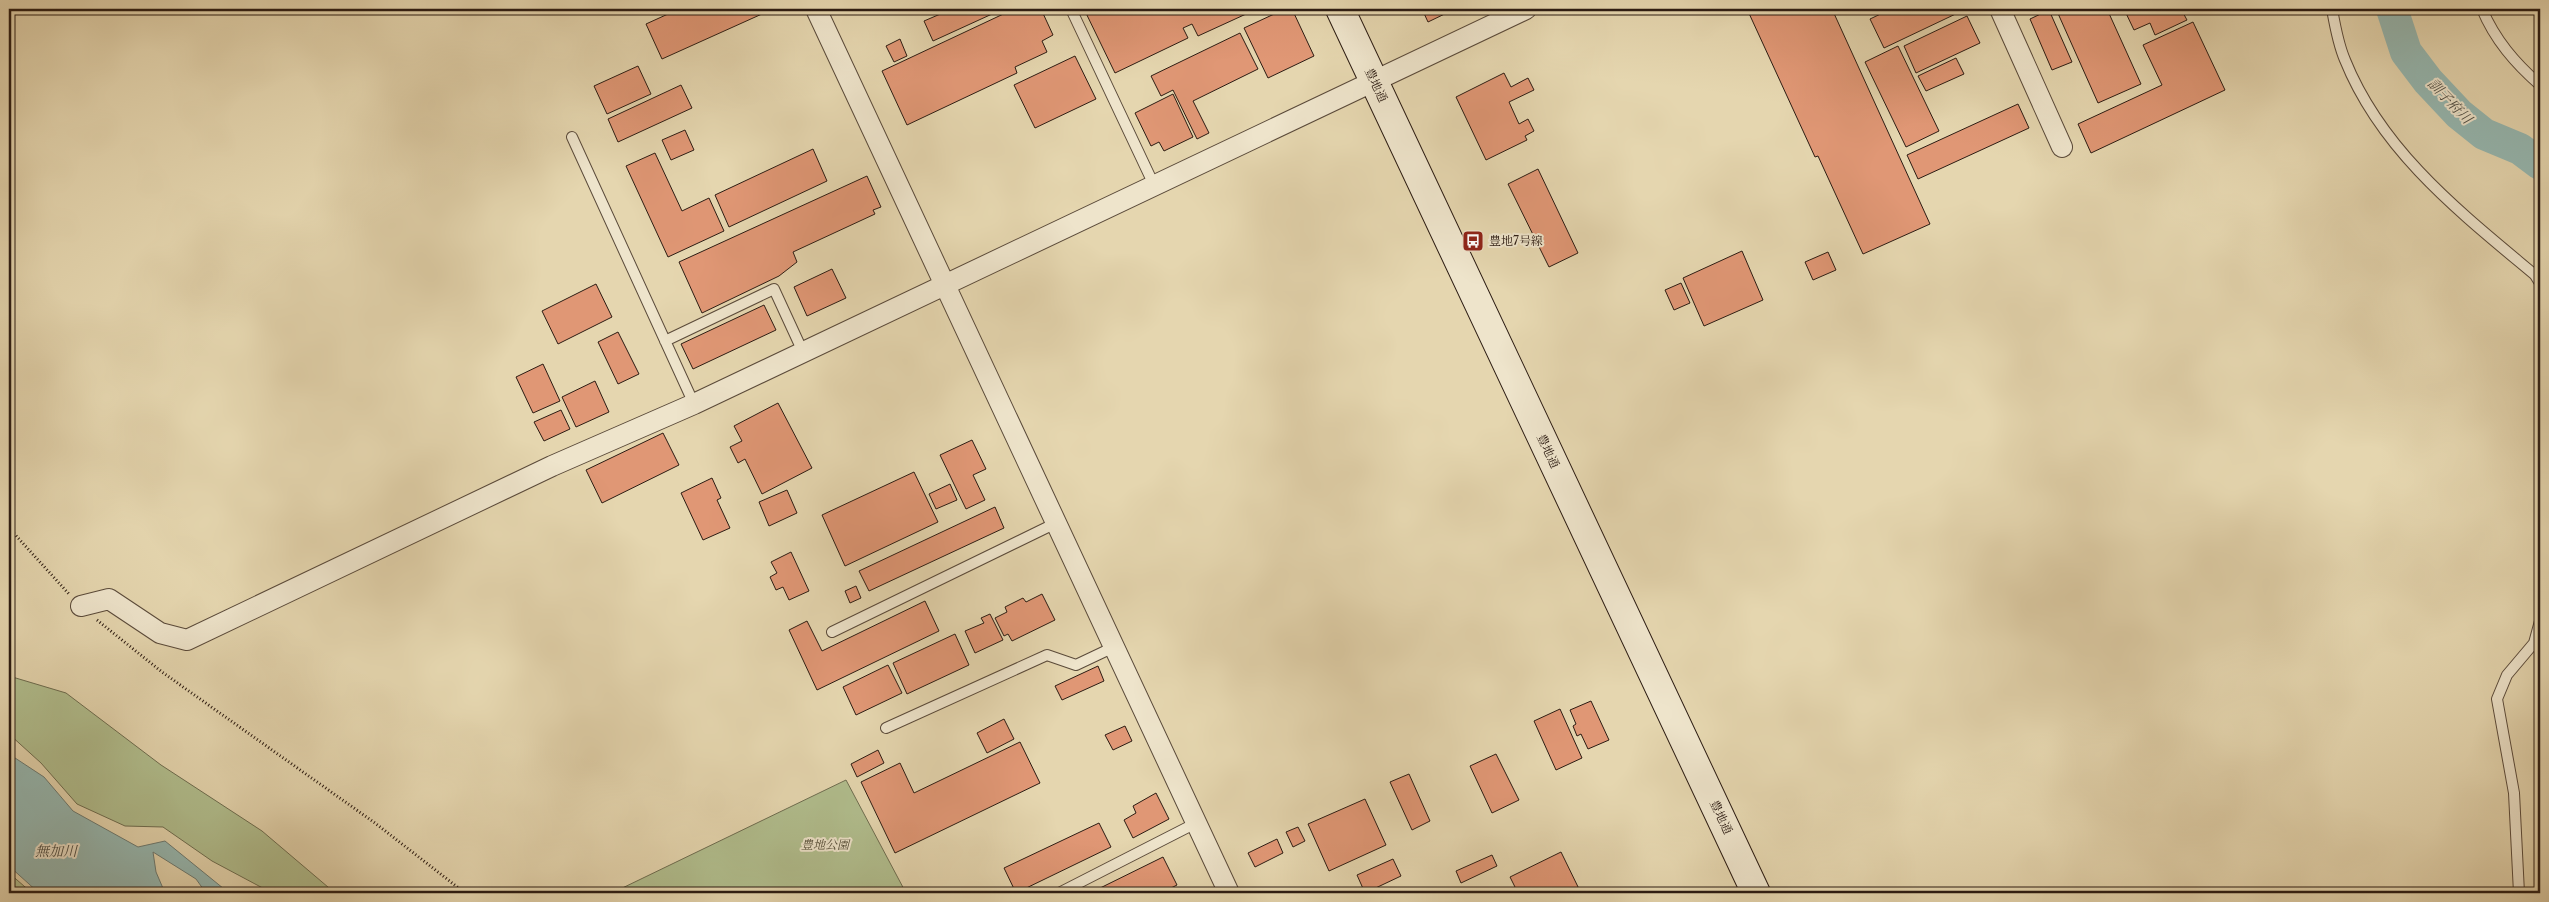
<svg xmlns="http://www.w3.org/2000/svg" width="2549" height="902" viewBox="0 0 2549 902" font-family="'Libre Caslon Text','Noto Serif JP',serif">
  <rect width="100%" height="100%" fill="#e5d6af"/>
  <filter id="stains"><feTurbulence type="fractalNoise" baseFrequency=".004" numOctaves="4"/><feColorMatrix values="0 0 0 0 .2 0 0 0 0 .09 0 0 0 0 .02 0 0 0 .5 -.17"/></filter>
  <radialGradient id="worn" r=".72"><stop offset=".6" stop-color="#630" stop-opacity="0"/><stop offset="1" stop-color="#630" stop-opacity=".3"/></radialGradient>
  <path fill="#b1be8e" stroke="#6e6d50" d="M 9,676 L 66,693 L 161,765 L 262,831 L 335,893 L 272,893 L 212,861 L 163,827 L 125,826 L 77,804 L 41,763 L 9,734 Z
    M 846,780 L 906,893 L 612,893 Z
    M 9,873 L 32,893 L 9,893 Z"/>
  <path fill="#96b8b1" stroke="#6c7a72" d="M 9,754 L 44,777 L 73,811 L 138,847 L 165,841 L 229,893 L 206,893 L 196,879 L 153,852 L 156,872 L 165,893 L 39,893 L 9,866 Z"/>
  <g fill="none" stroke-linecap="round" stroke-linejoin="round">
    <path stroke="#96b8b1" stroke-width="32" d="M 2392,9 L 2406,52 L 2428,81 L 2459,114 L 2484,134 L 2520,149 L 2540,164"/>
  </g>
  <path fill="#e09775" stroke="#2c1c13" d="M 679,9 L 773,9 L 662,59 L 646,24 Z
    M 952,9 L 1003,9 L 933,41 L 924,21 Z
    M 1014,9 L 1041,9 L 1053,35 L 1042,41 L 1047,52 L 1015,67 L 1017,73 L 907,125 L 882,71 Z
    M 1084,9 L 1257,9 L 1198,36 L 1192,24 L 1183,28 L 1188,38 L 1115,73 Z
    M 1285,9 L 1292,9 L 1314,56 L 1268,78 L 1244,28 Z
    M 1422,9 L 1455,9 L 1428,22 Z
    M 1747,9 L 1832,9 L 1930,224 L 1863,254 L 1818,156 L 1815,157 Z
    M 1891,9 L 1964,9 L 1964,10 L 1884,48 L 1870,19 Z
    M 2056,9 L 2107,9 L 2141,84 L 2098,103 Z
    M 2124,9 L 2181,9 L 2187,20 L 2155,35 L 2150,23 L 2134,30 Z
    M 2049,10 L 2072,62 L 2052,70 L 2030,19 Z
    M 1967,16 L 1980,43 L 1916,73 L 1904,46 Z
    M 2193,22 L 2225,90 L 2091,153 L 2078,124 L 2162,85 L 2143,45 Z
    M 1240,33 L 1258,69 L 1193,101 L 1209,133 L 1197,139 L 1173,90 L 1161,96 L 1151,76 Z
    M 900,39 L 907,56 L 894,62 L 886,46 Z
    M 1898,46 L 1939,131 L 1906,147 L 1865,62 Z
    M 1075,56 L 1096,99 L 1035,128 L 1014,85 Z
    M 1956,58 L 1964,74 L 1926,91 L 1918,76 Z
    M 638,66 L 651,94 L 607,114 L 594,86 Z
    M 1504,73 L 1511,87 L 1528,78 L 1534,90 L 1509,102 L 1519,124 L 1528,119 L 1534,131 L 1525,136 L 1527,140 L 1486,160 L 1456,97 Z
    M 681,85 L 692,108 L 618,142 L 608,119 Z
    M 1173,94 L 1193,137 L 1164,151 L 1159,142 L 1151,146 L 1135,113 Z
    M 2018,104 L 2029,128 L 1918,179 L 1907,155 Z
    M 685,130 L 694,150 L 671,160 L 662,140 Z
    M 813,149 L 827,181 L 729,227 L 715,195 Z
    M 655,153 L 682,211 L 709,198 L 724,231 L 668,257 L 626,166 Z
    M 1538,169 L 1578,253 L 1549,267 L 1508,184 Z
    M 867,176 L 881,207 L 873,210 L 875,214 L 793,252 L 797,262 L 779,276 L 702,313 L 679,262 Z
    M 1742,251 L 1763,300 L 1704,326 L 1683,278 Z
    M 1828,252 L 1836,270 L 1813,280 L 1805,262 Z
    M 832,269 L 846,298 L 807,316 L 794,287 Z
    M 1681,283 L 1690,303 L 1674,310 L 1665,290 Z
    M 596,284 L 612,317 L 558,344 L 542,311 Z
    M 764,305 L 776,330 L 693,369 L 681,344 Z
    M 618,332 L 639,374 L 618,384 L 598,342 Z
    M 543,364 L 560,401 L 533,413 L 516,377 Z
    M 595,381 L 609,412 L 576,427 L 562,397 Z
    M 778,403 L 812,468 L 762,494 L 745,459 L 738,463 L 730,447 L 742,441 L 734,426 Z
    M 561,410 L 570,429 L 544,441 L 534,422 Z
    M 663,433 L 679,465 L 602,503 L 586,470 Z
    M 972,440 L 986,469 L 973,475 L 985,500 L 966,509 L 940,455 Z
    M 914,472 L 938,522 L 845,566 L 822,515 Z
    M 712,478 L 721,498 L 717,500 L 730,528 L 703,540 L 681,493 Z
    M 950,484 L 957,500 L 936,509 L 929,494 Z
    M 787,490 L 797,513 L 769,526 L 759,502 Z
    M 995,507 L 1004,528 L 869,591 L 859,571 Z
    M 791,552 L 809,591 L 789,600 L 783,587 L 776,590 L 770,577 L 777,573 L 771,562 Z
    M 856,586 L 861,598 L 850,603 L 845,591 Z
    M 1042,594 L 1055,620 L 1012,641 L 1008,634 L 1004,636 L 995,618 L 1007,612 L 1005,607 L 1023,598 L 1026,602 Z
    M 925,601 L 939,631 L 817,690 L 789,630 L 807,621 L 822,651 Z
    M 990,614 L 1003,640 L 975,653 L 965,631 L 984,623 L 981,618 Z
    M 955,634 L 969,665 L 907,694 L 893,663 Z
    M 888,665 L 902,693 L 856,715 L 843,687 Z
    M 1098,666 L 1104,681 L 1062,700 L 1055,686 Z
    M 1591,701 L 1609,740 L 1588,749 L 1581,734 L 1577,736 L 1573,726 L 1576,724 L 1570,710 Z
    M 1560,709 L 1582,758 L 1556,770 L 1534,721 Z
    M 1004,719 L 1014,739 L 987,753 L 977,733 Z
    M 1125,726 L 1132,741 L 1113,750 L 1105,735 Z
    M 1020,742 L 1040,783 L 895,853 L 861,782 L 900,763 L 914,793 Z
    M 878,750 L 884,763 L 857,777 L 851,764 Z
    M 1496,754 L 1519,800 L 1492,813 L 1470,766 Z
    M 1409,774 L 1430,821 L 1412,830 L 1390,782 Z
    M 1156,793 L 1169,819 L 1133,838 L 1124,820 L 1136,813 L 1133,806 Z
    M 1365,799 L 1386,845 L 1329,871 L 1308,824 Z
    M 1099,823 L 1111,847 L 1016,893 L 1004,868 Z
    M 1298,827 L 1305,841 L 1293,847 L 1286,832 Z
    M 1277,839 L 1283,853 L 1255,867 L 1248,853 Z
    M 1561,852 L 1581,893 L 1518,893 L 1510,877 Z
    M 1492,855 L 1497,866 L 1461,883 L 1456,871 Z
    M 1163,857 L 1177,885 L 1161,893 L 1090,893 Z
    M 1393,859 L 1401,876 L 1365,893 L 1357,875 Z"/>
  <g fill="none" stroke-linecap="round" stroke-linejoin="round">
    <g stroke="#5a4a3a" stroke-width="12">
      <path id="lane" d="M 1071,9 L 1154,185
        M 2332,9 C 2335,26 2338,44 2345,60 C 2382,152 2461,213 2535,275 L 2540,283
        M 2482,9 C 2495,40 2515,63 2540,85
        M 572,137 L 694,404
        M 665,341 L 774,289 L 803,352
        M 832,632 L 1056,523
        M 886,728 L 1047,655 L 1076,665 L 1114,647
        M 1059,893 L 1196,823
        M 2519,893 L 2514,793 L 2497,699 L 2507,675 L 2534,643 L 2540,621"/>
    </g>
    <g stroke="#5a4a3a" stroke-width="22">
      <path id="street" d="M 816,9 L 1229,893
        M 2000,9 L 2062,147
        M 81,606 L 109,599 L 160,633 L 187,640 L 552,466 L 694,404 L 1526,9"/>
    </g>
    <g stroke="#2c1c13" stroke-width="30">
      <path id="secondary" d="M 1340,9 L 1756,893"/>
    </g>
    <path stroke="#2c1c13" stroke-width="3" stroke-dasharray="1 2.5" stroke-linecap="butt" d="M 9,528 L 69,594
      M 97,620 L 162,672 L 375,823 L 465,893"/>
    <use href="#lane" stroke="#eee4cb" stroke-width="10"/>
    <use href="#street" stroke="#eee4cb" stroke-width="20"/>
    <use href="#secondary" stroke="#eee4cb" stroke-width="28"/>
  </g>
  <defs>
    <g id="bus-square" transform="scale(1.125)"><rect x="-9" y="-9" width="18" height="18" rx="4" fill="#8f2418" stroke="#eee4cb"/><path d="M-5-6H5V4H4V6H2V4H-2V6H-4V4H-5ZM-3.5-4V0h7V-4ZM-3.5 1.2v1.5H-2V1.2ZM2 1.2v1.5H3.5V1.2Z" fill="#fff"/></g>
  </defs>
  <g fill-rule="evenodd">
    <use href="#bus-square" x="1473" y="241"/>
  </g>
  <g text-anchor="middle" stroke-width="4" stroke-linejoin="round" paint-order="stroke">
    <g font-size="12" fill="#2c1c13" stroke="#eee4cb">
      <text transform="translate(1376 85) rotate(65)" y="4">豊地通</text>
      <text transform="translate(1548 451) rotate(65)" y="4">豊地通</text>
      <text transform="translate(1721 817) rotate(65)" y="4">豊地通</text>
    </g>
    <g font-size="12" fill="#2c1c13" stroke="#eee4cb" text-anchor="start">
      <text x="1489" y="245">豊地7号線</text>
    </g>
    <g font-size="12" font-style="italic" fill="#544d38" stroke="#eee4cb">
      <text x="825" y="849">豊地公園</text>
    </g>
    <g font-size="14" font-style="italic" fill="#4c4b42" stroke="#eee4cb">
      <text transform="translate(2450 101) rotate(46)" y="5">訓子府川</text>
      <text x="56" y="856">無加川</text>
    </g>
  </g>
  <rect width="2549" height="902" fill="none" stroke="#e5d6af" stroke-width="30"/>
  <rect x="10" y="10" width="2529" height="882" fill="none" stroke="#2c1c13" stroke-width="2.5"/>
  <rect x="15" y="15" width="2519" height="872" fill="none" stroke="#2c1c13"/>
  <rect width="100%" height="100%" filter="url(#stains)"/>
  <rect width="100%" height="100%" fill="url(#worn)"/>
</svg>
